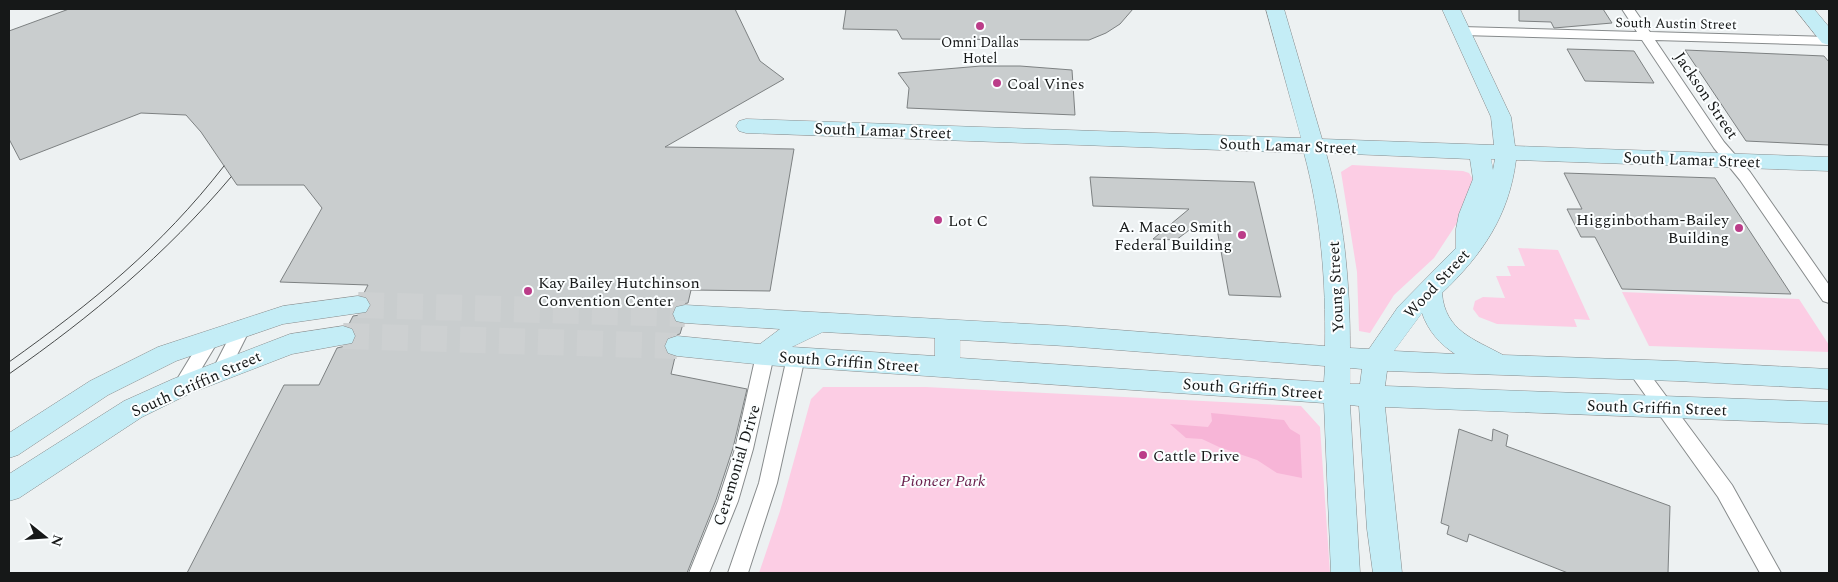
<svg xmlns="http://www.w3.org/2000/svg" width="1838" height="582" viewBox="0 0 1838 582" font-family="Spectral,serif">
  <rect width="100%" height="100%" fill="#edf1f2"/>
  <path fill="#fccde4" d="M 1352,165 L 1463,171 L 1469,173 L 1474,181 L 1457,223 L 1434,258 L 1394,295 L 1370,333 L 1359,331 L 1357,272 L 1341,172 Z
    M 1518,248 L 1558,250 L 1590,320 L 1574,319 L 1577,327 L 1497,324 L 1479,317 L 1473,309 L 1475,301 L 1483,297 L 1505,298 L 1496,276 L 1511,276 L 1507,266 L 1525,266 Z
    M 1622,292 L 1799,299 L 1829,345 L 1829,352 L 1649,346 Z
    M 823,387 L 926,387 L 1301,406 L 1320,427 L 1330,573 L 759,573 L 780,511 L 811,399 Z"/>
  <path fill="#f7b5d7" d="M 1211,413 L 1284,420 L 1290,429 L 1300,435 L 1302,478 L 1277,473 L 1257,460 L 1219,447 L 1202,439 L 1186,438 L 1170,424 L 1208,427 L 1212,421 Z"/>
  <path fill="#c9cdce" stroke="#7d8182" d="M 69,9 L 735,9 L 760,61 L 784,79 L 665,147 L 794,149 L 770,291 L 691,290 L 688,303 L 676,305 L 671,313 L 674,322 L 683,324 L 680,334 L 667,337 L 663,345 L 666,354 L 675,357 L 671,374 L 747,389 L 733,448 L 716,500 L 687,573 L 187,573 L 284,385 L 319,385 L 337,348 L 354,344 L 357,335 L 354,328 L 348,326 L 353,316 L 366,314 L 372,304 L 368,297 L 363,295 L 368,285 L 280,282 L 322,208 L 304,185 L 237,185 L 201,132 L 186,115 L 141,113 L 20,160 L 9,139 L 9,31 Z
    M 846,9 L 1133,9 L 1120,24 L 1106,33 L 1089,40 L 902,39 L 897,30 L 843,29 Z
    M 1519,9 L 1603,9 L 1612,23 L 1554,28 L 1551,22 L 1519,21 Z
    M 1567,49 L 1634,51 L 1654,83 L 1585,81 Z
    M 1685,50 L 1824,56 L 1829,62 L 1829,145 L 1746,141 Z
    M 981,66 L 1020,66 L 1072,70 L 1075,115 L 907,108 L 909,88 L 898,73 Z
    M 1564,173 L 1715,178 L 1791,294 L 1622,289 L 1595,237 L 1581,237 L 1567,209 L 1582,209 Z
    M 1090,177 L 1254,182 L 1281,297 L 1229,295 L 1217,229 L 1192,228 L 1176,240 L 1153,239 L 1189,209 L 1093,206 Z
    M 1459,429 L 1492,441 L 1493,429 L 1508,435 L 1506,446 L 1670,506 L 1668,573 L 1568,573 L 1469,534 L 1467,542 L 1447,534 L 1449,526 L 1441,523 Z"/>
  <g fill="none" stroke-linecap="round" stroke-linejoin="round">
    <path stroke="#cdd0d1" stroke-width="26" stroke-dasharray="26 13" stroke-linecap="butt" d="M 358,305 L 685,314
      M 343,336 L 677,346"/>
    <g stroke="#878b8c" stroke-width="2">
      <path id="street" d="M 1622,9 L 1634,9 L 1650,32 L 1829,37 L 1829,45 L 1655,40 L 1724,142 L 1750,172 L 1829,285 L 1829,303 L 1823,301 L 1740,180 L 1714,148 L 1642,40 L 1462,35 L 1456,31 L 1462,27 L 1637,32 Z
        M 243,320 L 249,322 L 251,327 L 227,375 L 221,377 L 215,375 L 212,370 L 215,365 L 237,322 Z
        M 211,331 L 217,333 L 219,338 L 217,343 L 188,391 L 182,393 L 176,391 L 173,386 L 176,381 L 205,333 Z
        M 765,348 L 771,350 L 774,355 L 753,449 L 738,501 L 709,573 L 689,573 L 718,501 L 735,449 L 756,355 L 759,350 Z
        M 796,350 L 802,352 L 805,357 L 777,483 L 748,573 L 728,573 L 759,483 L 787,357 L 790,352 Z
        M 1637,363 L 1643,365 L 1732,485 L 1781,573 L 1760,573 L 1718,497 L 1631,375 L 1628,370 L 1631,365 Z"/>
    </g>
    <g stroke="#878b8c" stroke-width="1">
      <path id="secondary" d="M 1266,9 L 1284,9 L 1322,139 L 1494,145 L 1491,117 L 1442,9 L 1460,9 L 1511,117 L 1515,146 L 1829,157 L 1829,171 L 1516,160 C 1509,216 1482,255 1442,293 C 1445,331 1474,339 1503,355 L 1677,361 L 1829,369 L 1829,389 L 1677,381 L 1387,371 L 1385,386 L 1829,402 L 1829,424 L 1385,407 L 1402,573 L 1373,573 L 1367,529 L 1359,406 L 1350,405 L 1360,573 L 1331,573 L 1324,403 L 765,365 L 677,356 L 668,353 L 665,346 L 668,339 L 677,336 L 760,344 L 780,329 L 685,323 L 676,321 L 673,314 L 676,307 L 685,305 L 1066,326 L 1325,346 C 1326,281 1321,216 1304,153 L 746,133 L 739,131 L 736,126 L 739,121 L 746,119 L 1301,138 ZM 1326,153 L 1470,159 L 1473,179 L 1459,214 L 1456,229 L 1456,248 L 1398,307 L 1369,349 L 1350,348 C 1350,282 1344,217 1326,153 ZM 1491,159 L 1495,159 L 1493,170 ZM 1422,313 C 1428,331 1440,344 1455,354 L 1394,351 ZM 823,332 L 935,338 L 935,356 L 792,347 ZM 960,340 L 1066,346 L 1325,366 L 1324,382 L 960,358 ZM 1350,368 L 1362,369 L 1360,384 L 1350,384 Z
        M 1795,9 L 1814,9 L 1829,27 L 1829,45 L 1822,43 Z
        M 358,296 L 366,298 L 370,305 L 366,312 L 283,324 L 176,361 L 108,395 L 18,455 L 9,458 L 9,433 L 90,381 L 158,347 L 283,306 Z
        M 343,326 L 352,329 L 355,336 L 352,343 L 292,354 L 191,393 L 142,417 L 19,498 L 9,501 L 9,474 L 124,401 L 173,379 L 290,334 Z"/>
    </g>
    <use href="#street" fill="#fff" fill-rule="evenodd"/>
    <use href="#secondary" fill="#c4edf6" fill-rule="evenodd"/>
    <path stroke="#484b4b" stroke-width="1" d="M 9,362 C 93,302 160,248 224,166
      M 9,374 C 92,316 165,255 231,177"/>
  </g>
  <g fill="#bb3d89" stroke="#fbfeff" stroke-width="2">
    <circle cx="980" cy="26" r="5"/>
    <circle cx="997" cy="83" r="5"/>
    <circle cx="938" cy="220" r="5"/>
    <circle cx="1739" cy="228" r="5"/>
    <circle cx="1242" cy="235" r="5"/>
    <circle cx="528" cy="291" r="5"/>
    <circle cx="1143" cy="455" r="5"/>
  </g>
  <g text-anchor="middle" stroke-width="4" stroke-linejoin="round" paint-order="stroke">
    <g font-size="14" fill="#161818" stroke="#fbfeff">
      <text transform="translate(1676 23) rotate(1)" y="5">South Austin Street</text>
    </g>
    <g font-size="14" fill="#161818" stroke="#fbfeff">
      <text x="980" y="47">Omni Dallas<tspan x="980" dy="16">Hotel</tspan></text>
    </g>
    <g font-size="16" fill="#161818" stroke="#fbfeff" text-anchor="start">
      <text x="1007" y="89">Coal Vines</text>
      <text x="1729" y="225" text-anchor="end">Higginbotham-Bailey<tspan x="1729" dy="18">Building</tspan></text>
      <text x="948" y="226">Lot C</text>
      <text x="1232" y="232" text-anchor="end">A. Maceo Smith<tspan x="1232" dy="18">Federal Building</tspan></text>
      <text x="538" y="288">Kay Bailey Hutchinson<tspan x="538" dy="18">Convention Center</tspan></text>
      <text x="1153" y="461">Cattle Drive</text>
    </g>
    <g font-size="16" fill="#161818" stroke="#fbfeff">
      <text transform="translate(1707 95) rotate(56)" y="6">Jackson Street</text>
      <text transform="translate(883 130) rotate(2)" y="6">South Lamar Street</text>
      <text transform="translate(1288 145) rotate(2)" y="6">South Lamar Street</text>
      <text transform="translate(1692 159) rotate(2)" y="6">South Lamar Street</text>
      <text transform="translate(1436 283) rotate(-47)" y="6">Wood Street</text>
      <text transform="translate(1335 287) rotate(-93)" y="6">Young Street</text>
      <text transform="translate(849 361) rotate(4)" y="6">South Griffin Street</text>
      <text transform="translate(196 383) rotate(-24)" y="6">South Griffin Street</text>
      <text transform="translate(1253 388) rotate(4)" y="6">South Griffin Street</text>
      <text transform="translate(1657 407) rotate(2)" y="6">South Griffin Street</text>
      <text transform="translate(736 465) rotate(-73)" y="6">Ceremonial Drive</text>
    </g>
    <g font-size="16" font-style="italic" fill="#6a204c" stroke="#fbfeff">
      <text x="943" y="486">Pioneer Park</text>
    </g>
  </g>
  <rect width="1838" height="582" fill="none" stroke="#161818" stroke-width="20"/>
  <g transform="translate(45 537) rotate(107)" stroke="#fbfeff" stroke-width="4" paint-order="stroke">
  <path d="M0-4L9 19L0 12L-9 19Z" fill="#161818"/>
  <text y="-8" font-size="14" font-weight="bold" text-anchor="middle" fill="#161818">N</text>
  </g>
</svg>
